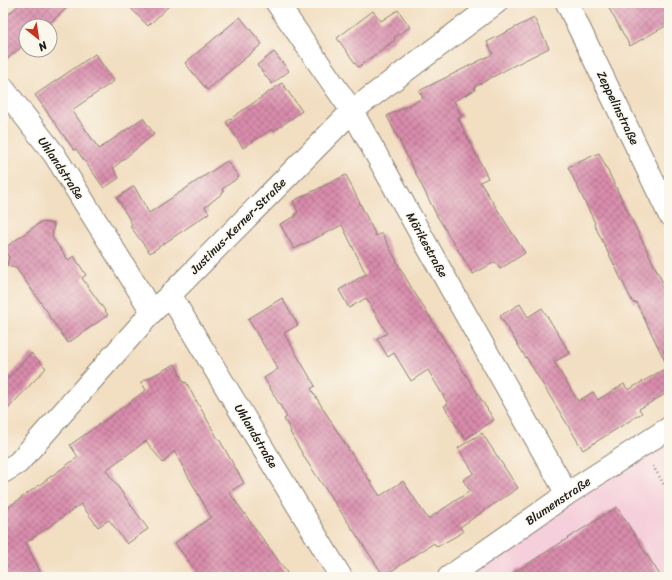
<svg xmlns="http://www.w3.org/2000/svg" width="672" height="580" viewBox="0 0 672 580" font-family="Sriracha,sans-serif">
  <defs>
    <pattern id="building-cross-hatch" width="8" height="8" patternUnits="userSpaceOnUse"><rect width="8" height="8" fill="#d98cac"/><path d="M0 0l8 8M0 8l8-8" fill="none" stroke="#af728b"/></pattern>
  </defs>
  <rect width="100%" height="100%" fill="#fbf7ec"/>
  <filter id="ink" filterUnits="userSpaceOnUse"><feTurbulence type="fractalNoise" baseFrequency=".025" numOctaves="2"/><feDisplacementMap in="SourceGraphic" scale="8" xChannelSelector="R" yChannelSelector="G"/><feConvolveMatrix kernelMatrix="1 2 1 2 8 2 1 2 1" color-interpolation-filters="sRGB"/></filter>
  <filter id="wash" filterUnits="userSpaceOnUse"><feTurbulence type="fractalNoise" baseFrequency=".012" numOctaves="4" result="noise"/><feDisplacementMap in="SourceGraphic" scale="16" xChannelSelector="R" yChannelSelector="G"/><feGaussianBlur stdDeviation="0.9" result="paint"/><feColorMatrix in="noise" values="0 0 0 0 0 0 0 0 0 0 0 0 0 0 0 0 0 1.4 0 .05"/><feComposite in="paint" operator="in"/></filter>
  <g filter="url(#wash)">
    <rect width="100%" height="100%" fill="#f2dec1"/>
    <path fill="#f5cfdb" d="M 669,429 L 669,577 L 449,577 Z"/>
    <g id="blocks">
      <path fill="url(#building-cross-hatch)" d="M 21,3 L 73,3 L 46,26 L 26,26 L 26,43 L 3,63 L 3,19 Z
        M 126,3 L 172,3 L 148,26 Z
        M 606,3 L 669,3 L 669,24 L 630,46 Z
        M 398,10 L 410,27 L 394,38 L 395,40 L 358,67 L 337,38 L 373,11 L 381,21 Z
        M 240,17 L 262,44 L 207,90 L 185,63 Z
        M 534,18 L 549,48 L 513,66 L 474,87 L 475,90 L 454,101 L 462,117 L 458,118 L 488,178 L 480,182 L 525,253 L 500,269 L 495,262 L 473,274 L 437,216 L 387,116 L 423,98 L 419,91 L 493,54 L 487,42 Z
        M 274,52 L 289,71 L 272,84 L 257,65 Z
        M 95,54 L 114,81 L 72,110 L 99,149 L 143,118 L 154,134 L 113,168 L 119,178 L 104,188 L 76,149 L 74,150 L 35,95 Z
        M 282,83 L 302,111 L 274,131 L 272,129 L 243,148 L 226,122 Z
        M 599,153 L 669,295 L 669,392 L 639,409 L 642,413 L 583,450 L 526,357 L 526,358 L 500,316 L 520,304 L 528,317 L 542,308 L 570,353 L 554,362 L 578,401 L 593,392 L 598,400 L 624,384 L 628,390 L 668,367 L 636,302 L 633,303 L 594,224 L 595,223 L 568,167 Z
        M 227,161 L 239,177 L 222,189 L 224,192 L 205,207 L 209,213 L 150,253 L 130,226 L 132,224 L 117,198 L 134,186 L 149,213 Z
        M 346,175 L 376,236 L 382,233 L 399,266 L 411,287 L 494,420 L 465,439 L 444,406 L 448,404 L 428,370 L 411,381 L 394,353 L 388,357 L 377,339 L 387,333 L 366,298 L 349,308 L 339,290 L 366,274 L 342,225 L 294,249 L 280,224 L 296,216 L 295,214 L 298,212 L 293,201 Z
        M 41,222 L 54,224 L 52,237 L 68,260 L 74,256 L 86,275 L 82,278 L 108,315 L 68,343 L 48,315 L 49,314 L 16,268 L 7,266 L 9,257 L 3,249 Z
        M 282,298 L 298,325 L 284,333 L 315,386 L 311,389 L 340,436 L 380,496 L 403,481 L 428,519 L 470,491 L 463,480 L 474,473 L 458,448 L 482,433 L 518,488 L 460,527 L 463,532 L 437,547 L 434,543 L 384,576 L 306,460 L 290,432 L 291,431 L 284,419 L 287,417 L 264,378 L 278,369 L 248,319 Z
        M 31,353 L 46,368 L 3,414 L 3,383 Z
        M 175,364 L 184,383 L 186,382 L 196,401 L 196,400 L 218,439 L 219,439 L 244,483 L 229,492 L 290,577 L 200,577 L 175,543 L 211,517 L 174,451 L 163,463 L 146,441 L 106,470 L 148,529 L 127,544 L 109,520 L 98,527 L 81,504 L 26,543 L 43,577 L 3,577 L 3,511 L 78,457 L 70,445 L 110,417 L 146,390 L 141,382 Z
        M 617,507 L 661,577 L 507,577 Z"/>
    </g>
  </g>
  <g filter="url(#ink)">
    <use href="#blocks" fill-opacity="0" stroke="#877d6e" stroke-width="1"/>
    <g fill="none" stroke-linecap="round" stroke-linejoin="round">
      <g stroke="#877d6e" stroke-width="24">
        <path id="minor" d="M 277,3 L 352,111 L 440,269 L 567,494
          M 567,3 L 669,214
          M 3,88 L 54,154 L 116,253 L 152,312
          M 170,295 L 341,577
          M 3,472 L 18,463 L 152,312 L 170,295 L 352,111 L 496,3
          M 449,577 L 567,494 L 669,428"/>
      </g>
      <path stroke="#877d6e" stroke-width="2.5" stroke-dasharray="1 3" stroke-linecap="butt" d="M 653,466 L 669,493"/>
      <use href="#minor" stroke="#fff" stroke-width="22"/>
    </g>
  </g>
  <g text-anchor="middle" stroke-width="3" stroke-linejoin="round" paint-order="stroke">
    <g font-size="12" fill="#1c1c1c" stroke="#fbf7ec">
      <text transform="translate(618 108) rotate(64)" y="4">Zeppelinstraße</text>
      <text transform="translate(61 168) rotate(56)" y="4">Uhlandstraße</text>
      <text transform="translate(238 226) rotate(-45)" y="4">Justinus-Kerner-Straße</text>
      <text transform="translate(427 245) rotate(61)" y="4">Mörikestraße</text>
      <text transform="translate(256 436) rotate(59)" y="4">Uhlandstraße</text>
      <text transform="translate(558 501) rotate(-34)" y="4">Blumenstraße</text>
    </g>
  </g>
  <rect width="672" height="580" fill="none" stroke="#fbf7ec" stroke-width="16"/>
  <g transform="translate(38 38) rotate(150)"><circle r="19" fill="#fbf7ec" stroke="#a29f99"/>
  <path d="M0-3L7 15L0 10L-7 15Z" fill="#c8321e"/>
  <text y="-6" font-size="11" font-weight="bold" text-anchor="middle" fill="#1c1c1c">N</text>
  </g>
</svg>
